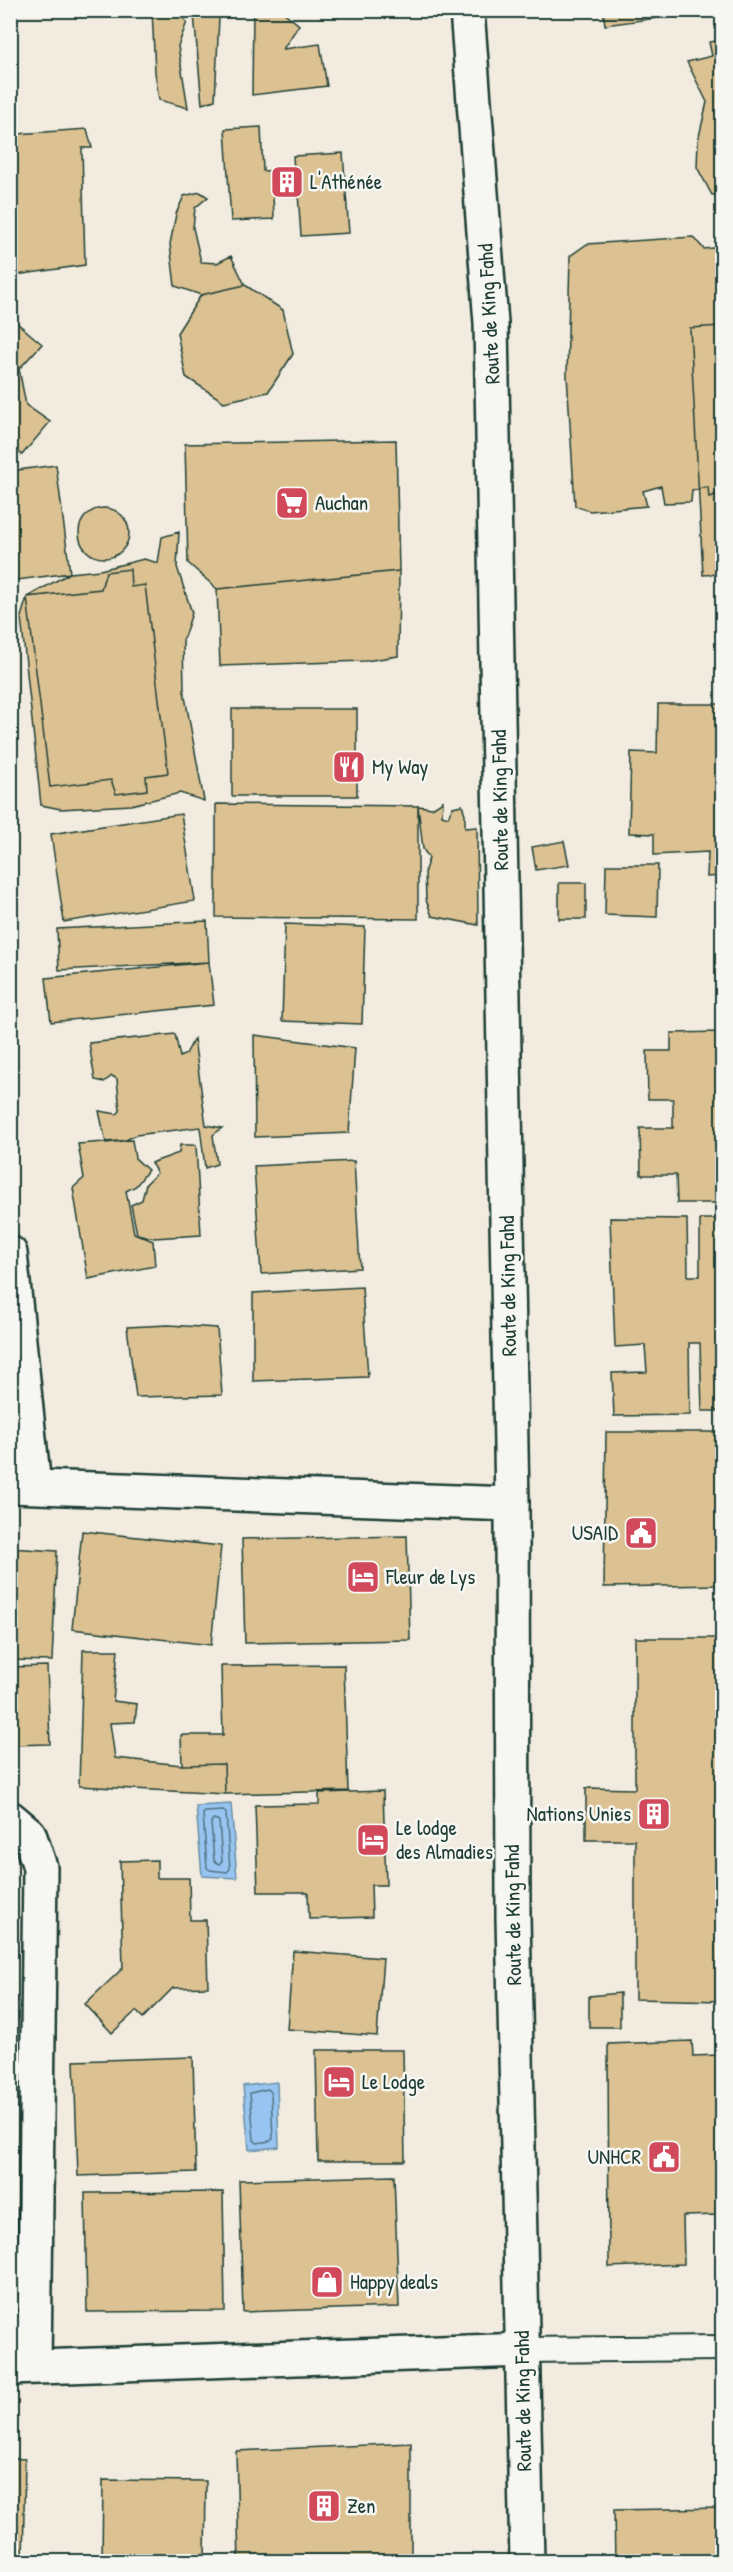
<svg xmlns="http://www.w3.org/2000/svg" width="733" height="2572" viewBox="0 0 733 2572" font-family="'Patrick Hand',sans-serif">
  <rect width="100%" height="100%" fill="#f1ecdf"/>
  <filter id="ink" filterUnits="userSpaceOnUse"><feTurbulence type="fractalNoise" baseFrequency=".0167" numOctaves="2"/><feDisplacementMap in="SourceGraphic" scale="12" xChannelSelector="R" yChannelSelector="G"/><feConvolveMatrix kernelMatrix="1 2 1 2 8 2 1 2 1" color-interpolation-filters="sRGB"/></filter>
  <g filter="url(#ink)">
    <path fill="#97c4f1" stroke="#678ea5" stroke-width="1.5" d="M 231,1804 L 237,1878 L 202,1876 L 196,1806 Z
      M 277,2082 L 279,2147 L 249,2150 L 243,2086 Z"/>
    <g fill="none" stroke-linecap="round" stroke-linejoin="round">
      <path stroke="#4f7380" stroke-width="1.5" d="M 223,1811 L 226,1813 L 230,1869 L 227,1872 L 210,1870 L 207,1868 L 203,1814 L 205,1812 Z
        M 214,1819 L 219,1821 L 222,1861 L 219,1864 L 214,1861 L 211,1822 Z
        M 268,2089 L 271,2092 L 273,2139 L 270,2141 L 257,2143 L 254,2140 L 250,2093 Z"/>
    </g>
    <path fill="#dcc292" stroke="#1f3d34" stroke-width="1.5" d="M 152,10 L 175,10 L 187,22 L 178,46 L 188,108 L 159,100 L 155,72 Z
      M 253,10 L 281,10 L 299,25 L 283,49 L 320,44 L 327,86 L 252,95 Z
      M 603,10 L 718,10 L 605,25 Z
      M 194,14 L 219,17 L 215,100 L 202,104 Z
      M 722,40 L 722,195 L 712,195 L 697,167 L 698,141 L 707,102 L 687,62 L 712,56 L 709,42 Z
      M 261,127 L 263,171 L 294,170 L 293,156 L 343,153 L 349,233 L 301,236 L 298,193 L 273,194 L 274,219 L 231,221 L 225,129 Z
      M 87,129 L 92,148 L 82,148 L 85,265 L 10,276 L 10,142 L 17,134 Z
      M 200,192 L 208,197 L 195,208 L 193,228 L 201,262 L 217,263 L 231,256 L 245,285 L 201,295 L 175,286 L 170,244 L 176,214 L 184,196 Z
      M 693,237 L 704,249 L 722,247 L 722,491 L 709,498 L 708,487 L 692,490 L 691,502 L 664,503 L 661,486 L 643,491 L 647,506 L 590,511 L 575,506 L 567,375 L 570,256 L 587,244 Z
      M 245,285 L 283,310 L 293,354 L 268,392 L 224,402 L 186,377 L 177,333 L 201,295 Z
      M 10,317 L 42,344 L 19,369 L 26,405 L 50,422 L 22,455 L 10,444 Z
      M 722,326 L 722,574 L 703,575 L 690,328 Z
      M 396,440 L 399,571 L 217,589 L 188,563 L 185,444 Z
      M 56,465 L 70,573 L 10,581 L 10,471 Z
      M79 533a25 25 0 1 1 50 0a25 25 0 1 1-50 0Z
      M 179,532 L 177,567 L 192,613 L 183,640 L 184,691 L 204,801 L 180,793 L 131,805 L 61,809 L 41,805 L 21,617 L 27,597 L 70,573 L 100,570 L 144,559 L 158,563 L 162,537 Z
      M 130,569 L 131,587 L 145,585 L 168,773 L 146,776 L 147,790 L 116,794 L 111,780 L 50,787 L 27,597 L 101,589 L 106,572 Z
      M 399,571 L 398,656 L 365,661 L 220,666 L 217,589 Z
      M 658,704 L 722,704 L 722,876 L 707,877 L 708,852 L 654,855 L 654,834 L 629,833 L 631,752 L 657,753 Z
      M 232,709 L 357,709 L 357,796 L 232,796 Z
      M 443,801 L 442,815 L 448,817 L 453,807 L 462,805 L 465,814 L 465,828 L 477,827 L 478,925 L 432,916 L 426,900 L 425,870 L 429,858 L 423,849 L 418,806 L 432,808 Z
      M 216,804 L 418,806 L 418,919 L 216,917 Z
      M 181,814 L 195,901 L 64,922 L 51,834 Z
      M 564,841 L 569,865 L 536,870 L 532,847 Z
      M 606,865 L 658,865 L 657,917 L 605,915 Z
      M 559,883 L 586,883 L 586,919 L 559,919 Z
      M 207,921 L 209,962 L 59,970 L 57,929 Z
      M 285,924 L 365,927 L 362,1024 L 282,1021 Z
      M 209,962 L 214,1005 L 51,1022 L 46,978 Z
      M 722,1032 L 722,1203 L 677,1203 L 676,1175 L 641,1175 L 640,1128 L 673,1128 L 673,1099 L 648,1099 L 647,1051 L 671,1051 L 671,1033 Z
      M 175,1034 L 180,1057 L 186,1054 L 194,1039 L 206,1125 L 222,1128 L 213,1135 L 217,1164 L 205,1168 L 200,1127 L 136,1135 L 124,1141 L 106,1143 L 99,1111 L 117,1114 L 120,1111 L 117,1079 L 112,1076 L 104,1082 L 95,1080 L 89,1043 Z
      M 254,1035 L 355,1048 L 349,1133 L 255,1137 Z
      M 132,1140 L 135,1158 L 148,1170 L 136,1186 L 126,1191 L 134,1233 L 153,1241 L 155,1266 L 88,1279 L 73,1188 L 84,1178 L 78,1144 Z
      M 180,1145 L 196,1145 L 201,1235 L 154,1238 L 137,1234 L 131,1205 L 142,1200 L 146,1184 L 157,1173 L 151,1163 L 179,1153 Z
      M 354,1161 L 360,1268 L 261,1274 L 254,1166 Z
      M 610,1218 L 687,1219 L 688,1276 L 700,1276 L 700,1219 L 722,1219 L 722,1411 L 702,1411 L 700,1343 L 689,1343 L 690,1415 L 614,1416 L 612,1373 L 647,1372 L 645,1345 L 615,1347 Z
      M 362,1287 L 368,1377 L 253,1381 L 253,1293 Z
      M 168,1325 L 217,1328 L 222,1395 L 136,1397 L 127,1327 Z
      M 606,1432 L 719,1432 L 721,1585 L 604,1587 Z
      M 82,1531 L 221,1546 L 211,1645 L 72,1629 Z
      M 407,1536 L 410,1640 L 245,1643 L 242,1539 Z
      M 10,1548 L 57,1551 L 52,1661 L 10,1660 Z
      M 635,1638 L 722,1638 L 722,2001 L 635,1999 L 635,1840 L 586,1840 L 586,1788 L 635,1789 Z
      M 83,1650 L 118,1650 L 113,1701 L 137,1704 L 135,1722 L 110,1723 L 115,1758 L 182,1765 L 224,1764 L 225,1794 L 79,1786 Z
      M 344,1665 L 348,1791 L 225,1794 L 224,1764 L 182,1765 L 181,1735 L 223,1735 L 221,1666 Z
      M 47,1666 L 50,1744 L 10,1745 L 10,1667 Z
      M 383,1791 L 386,1885 L 371,1885 L 372,1917 L 309,1919 L 308,1892 L 258,1892 L 255,1805 L 319,1804 L 319,1793 Z
      M 157,1860 L 157,1878 L 189,1878 L 190,1920 L 206,1920 L 208,1987 L 173,1988 L 143,2018 L 136,2011 L 112,2033 L 85,2004 L 123,1968 L 120,1861 Z
      M 293,1951 L 383,1958 L 377,2036 L 287,2029 Z
      M 620,1993 L 620,2027 L 589,2027 L 589,1996 Z
      M 719,2040 L 722,2040 L 722,2268 L 720,2268 L 720,2215 L 683,2216 L 684,2264 L 609,2267 L 608,2044 L 692,2041 L 693,2056 L 719,2055 Z
      M 316,2050 L 403,2050 L 405,2161 L 318,2161 Z
      M 193,2057 L 196,2172 L 78,2176 L 74,2061 Z
      M 394,2176 L 399,2307 L 243,2312 L 239,2180 Z
      M 223,2192 L 225,2311 L 87,2312 L 85,2193 Z
      M 411,2443 L 411,2562 L 239,2562 L 236,2451 Z
      M 10,2458 L 25,2459 L 23,2562 L 10,2562 Z
      M 103,2480 L 206,2481 L 205,2562 L 102,2562 Z
      M 722,2508 L 722,2562 L 615,2562 L 614,2510 Z"/>
    <g fill="none" stroke-linecap="round" stroke-linejoin="round">
      <g stroke="#1f3d34" stroke-width="28">
        <path id="lane" d="M 521,2350 L 722,2348"/>
      </g>
      <g stroke="#1f3d34" stroke-width="38">
        <path id="street" d="M 10,1253 L 34,1487
          M 10,1486 L 512,1504
          M 10,1818 L 29,1834 L 40,1867 L 34,2367
          M 10,2368 L 521,2350"/>
      </g>
      <g stroke="#1f3d34" stroke-width="38">
        <path id="secondary" d="M 467,10 L 491,323 L 512,1504 L 513,1917 L 527,2562"/>
      </g>
      <use href="#lane" stroke="#f6f6f2" stroke-width="24"/>
      <use href="#street" stroke="#f6f6f2" stroke-width="33"/>
      <use href="#secondary" stroke="#f6f6f2" stroke-width="33"/>
    </g>
  </g>
  <defs>
    <g id="building-square" transform="scale(1.725)"><rect x="-9" y="-9" width="18" height="18" rx="4" fill="#d1495b" stroke="#f6f6f2"/><path d="M-4-6H4V6H1V3H-1V6H-4ZM-2.5-4.3h1.7v1.8h-1.7ZM.8-4.3h1.7v1.8H.8ZM-2.5-1h1.7V.8h-1.7ZM.8-1h1.7V.8H.8Z" fill="#fff"/></g>
    <g id="supermarket-square" transform="scale(1.725)"><rect x="-9" y="-9" width="18" height="18" rx="4" fill="#d1495b" stroke="#f6f6f2"/><path d="M-6-5.5h2.5l.6 2H6L4.5 2H-2.5L-4.4-4H-6ZM-1.5 3.2a1.3 1.3 0 1 0 .1 0ZM3 3.2a1.3 1.3 0 1 0 .1 0Z" fill="#fff"/></g>
    <g id="restaurant-square" transform="scale(1.725)"><rect x="-9" y="-9" width="18" height="18" rx="4" fill="#d1495b" stroke="#f6f6f2"/><path d="M-5-6h1v4h1v-4h1v4h1v-4h1v5L-1.5 .5V6h-2V.5L-5-1ZM5-6V6H3V1.5H1.5Q1.5-4 5-6Z" fill="#fff"/></g>
    <g id="civic-square" transform="scale(1.725)"><rect x="-9" y="-9" width="18" height="18" rx="4" fill="#d1495b" stroke="#f6f6f2"/><path d="M-.6-6.5H3V-4.5H.6V-3L4-1V1h2V6H-6V1h2V-1L-.6-3ZM-1.2 2.5V6h2.4V2.5Z" fill="#fff"/></g>
    <g id="hotel-square" transform="scale(1.725)"><rect x="-9" y="-9" width="18" height="18" rx="4" fill="#d1495b" stroke="#f6f6f2"/><path d="M-6-4.5h1.5V1H6V5H4.5V3h-9V5H-6ZM-4 0a1.8 1.8 0 1 1 3.6 0ZM.5 0V-2.5h3Q6-2.5 6 0Z" fill="#fff"/></g>
    <g id="shop-square" transform="scale(1.725)"><rect x="-9" y="-9" width="18" height="18" rx="4" fill="#d1495b" stroke="#f6f6f2"/><path d="M-5-2.5h2.3a2.7 3.5 0 0 1 5.4 0H5L5.5 6h-11ZM-1.5-2.5h3a1.5 2.3 0 0 0-3 0Z" fill="#fff"/></g>
  </defs>
  <g fill-rule="evenodd">
    <use href="#building-square" x="287" y="182"/>
    <use href="#supermarket-square" x="292" y="503"/>
    <use href="#restaurant-square" x="349" y="767"/>
    <use href="#civic-square" x="641" y="1533"/>
    <use href="#hotel-square" x="363" y="1577"/>
    <use href="#building-square" x="654" y="1814"/>
    <use href="#hotel-square" x="373" y="1840"/>
    <use href="#hotel-square" x="339" y="2082"/>
    <use href="#civic-square" x="664" y="2157"/>
    <use href="#shop-square" x="327" y="2282"/>
    <use href="#building-square" x="324" y="2506"/>
  </g>
  <g text-anchor="middle" stroke-width="5" stroke-linejoin="round" paint-order="stroke">
    <g font-size="21" fill="#1f3d34" stroke="#f6f6f2" text-anchor="start">
      <text x="310" y="189">L'Athénée</text>
      <text x="315" y="510">Auchan</text>
      <text x="372" y="774">My Way</text>
      <text x="618" y="1540" text-anchor="end">USAID</text>
      <text x="386" y="1584">Fleur de Lys</text>
      <text x="631" y="1821" text-anchor="end">Nations Unies</text>
      <text x="396" y="1835">Le lodge<tspan x="396" dy="24">des Almadies</tspan></text>
      <text x="362" y="2089">Le Lodge</text>
      <text x="641" y="2164" text-anchor="end">UNHCR</text>
      <text x="350" y="2289">Happy deals</text>
      <text x="347" y="2513">Zen</text>
    </g>
    <g font-size="21" fill="#1f3d34" stroke="#f6f6f2">
      <text transform="translate(489 314) rotate(-93)" y="7">Route de King Fahd</text>
      <text transform="translate(500 800) rotate(-91)" y="7">Route de King Fahd</text>
      <text transform="translate(508 1286) rotate(-91)" y="7">Route de King Fahd</text>
      <text transform="translate(513 1915) rotate(-91)" y="7">Route de King Fahd</text>
      <text transform="translate(523 2401) rotate(-91)" y="7">Route de King Fahd</text>
    </g>
  </g>
  <rect width="733" height="2572" fill="none" stroke="#f6f6f2" stroke-width="36"/>
  <rect x="18" y="18" width="697" height="2536" fill="none" stroke="#1f3d34" stroke-width="2" filter="url(#ink)"/>
</svg>
